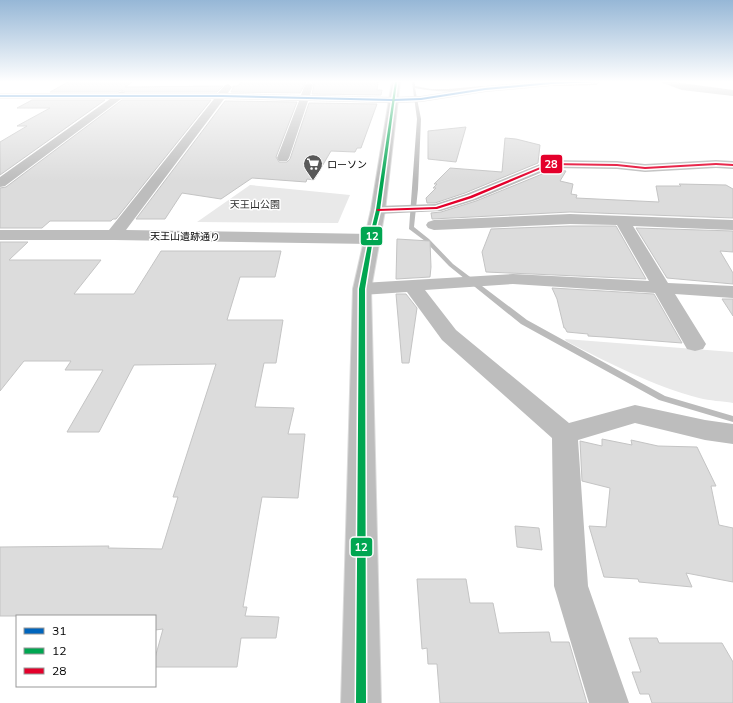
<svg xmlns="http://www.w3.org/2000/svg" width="733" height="703" viewBox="0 0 733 703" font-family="Mulish,'Noto Sans JP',sans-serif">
  <rect width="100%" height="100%" fill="#fff"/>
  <path fill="#e9e9e9" d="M 250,185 L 350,195 L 338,223 L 197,222 Z
    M 565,339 L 733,352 L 733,403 C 722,401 710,401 699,398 C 656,387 606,362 566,341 Z"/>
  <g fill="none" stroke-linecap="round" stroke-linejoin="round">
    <path fill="#bbb" fill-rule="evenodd" d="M 412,82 L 415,82 L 415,86 L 431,89 L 448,89 L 482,86 L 484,87 C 466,94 434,92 415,88 L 421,119 L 418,189 L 414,227 L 429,239 L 453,264 L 527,320 L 665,396 L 733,416 L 733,422 L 659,400 L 521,324 L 449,266 L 425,241 L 409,229 L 417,119 Z"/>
  </g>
  <path fill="#dcdcdc" stroke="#c4c4c4" d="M 68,82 L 132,82 L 125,87 L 223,86 L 217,92 L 126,92 L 121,90 L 117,92 L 50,92 Z
    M 241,82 L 306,82 L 300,93 L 231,92 L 233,88 L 233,86 L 238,86 Z
    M 312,82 L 378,82 L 377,90 L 382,90 L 381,95 L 312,94 L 314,85 Z
    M 32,100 L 105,100 L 0,175 L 0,142 L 27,126 L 17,126 L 50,108 L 17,108 Z
    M 122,100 L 211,100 L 116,219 L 113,219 L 111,221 L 50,221 L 42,228 L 0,228 L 0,188 L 6,187 Z
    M 225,101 L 297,102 L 276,157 L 279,162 L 287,162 L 290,159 L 309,103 L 377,104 L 361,148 L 357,148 L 355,152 L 331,151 L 314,180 L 307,179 L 306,182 L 252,178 L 221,199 L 182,193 L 165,219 L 136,219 Z
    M 466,127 L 456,162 L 428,159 L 428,131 Z
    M 505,138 L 516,139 L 540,145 L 538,163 L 465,193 L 435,203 L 427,203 L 426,198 L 436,188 L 433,188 L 437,184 L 434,184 L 450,168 L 502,172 Z
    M 552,170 L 566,171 L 560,181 L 573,184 L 571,194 L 577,195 L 576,198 L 659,202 L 656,186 L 681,186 L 679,184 L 726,185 L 733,189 L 733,218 L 570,212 L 432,219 L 431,213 L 441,212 L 476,201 Z
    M 570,226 L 616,226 L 646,279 L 486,272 L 482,252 L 491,229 Z
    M 636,228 L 733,231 L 733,252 L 720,251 L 733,273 L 733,284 L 667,278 Z
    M 397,239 L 430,241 L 431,267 L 430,277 L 396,279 Z
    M 0,242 L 28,242 L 9,260 L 101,260 L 74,294 L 134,294 L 161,251 L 281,251 L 275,277 L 240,277 L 227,320 L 283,320 L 276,363 L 264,363 L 255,407 L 294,408 L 288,434 L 305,434 L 298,498 L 262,497 L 243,607 L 247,607 L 245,616 L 279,617 L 276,638 L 241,638 L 237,667 L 155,667 L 155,658 L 163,629 L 155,630 L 155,616 L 0,616 L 0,547 L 109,546 L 108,548 L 162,549 L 178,497 L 173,497 L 216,364 L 134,365 L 99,432 L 67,432 L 103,370 L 65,370 L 71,361 L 24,361 L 0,391 Z
    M 552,288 L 654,294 L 682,343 L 604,337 L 588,336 L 588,334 L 567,332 L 565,328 L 564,328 L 557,299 Z
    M 396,294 L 406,294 L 417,308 L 409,363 L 402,363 Z
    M 722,299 L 733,299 L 733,316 Z
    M 602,439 L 632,445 L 631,440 L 658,446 L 697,447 L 716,486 L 711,486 L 719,525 L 733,528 L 733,582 L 686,573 L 692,587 L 639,582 L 638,579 L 604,577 L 589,526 L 606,527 L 610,488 L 582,481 L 580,441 L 602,446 Z
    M 515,526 L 539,528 L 542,550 L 517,547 Z
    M 417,579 L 466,579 L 470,603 L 493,603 L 499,633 L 549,632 L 551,642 L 569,642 L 587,703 L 440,703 L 437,664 L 428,664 L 427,648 L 422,649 Z
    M 629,638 L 657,638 L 659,643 L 722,643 L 733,662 L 733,703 L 652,703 L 649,694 L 640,694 L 632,672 L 641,672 Z"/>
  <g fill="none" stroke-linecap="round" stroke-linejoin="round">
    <g stroke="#dbdbdb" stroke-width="2">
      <path id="major" d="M 392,82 L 400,82 L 385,210 L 371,289 L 381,703 L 341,703 L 353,289 L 371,210 Z"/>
    </g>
    <path fill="#bdbdbd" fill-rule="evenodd" d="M 309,82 L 313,85 L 310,95 L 393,97 L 421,96 L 485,86 L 531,82 L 600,82 L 596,85 L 551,86 L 485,92 L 421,102 L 393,103 L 308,101 L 289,158 L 287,161 L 279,161 L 277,158 L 299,101 L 224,99 L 126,230 L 371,234 L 377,236 L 379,239 L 377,242 L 371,244 L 114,240 L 0,240 L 0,230 L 109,230 L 214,99 L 121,99 L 5,186 L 0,187 L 0,177 L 110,99 L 0,99 L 0,93 L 117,93 L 122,91 L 126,93 L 218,93 L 225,85 L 228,84 L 232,87 L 228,93 L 301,95 L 305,85 Z
      M 660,82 L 674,82 L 733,90 L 733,96 L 682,90 Z
      M 550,160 L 617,161 L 645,164 L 716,160 L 733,161 L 733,169 L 716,168 L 645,172 L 617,169 L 552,168 L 476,200 L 441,211 L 378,214 L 373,213 L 371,210 L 373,207 L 378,206 L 435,204 L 466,194 Z
      M 570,214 L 733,220 L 733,230 L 633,226 L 668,283 L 733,286 L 733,298 L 675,294 L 706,344 L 703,349 L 695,351 L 687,349 L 655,293 L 513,284 L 425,290 L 456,330 L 569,423 L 635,405 L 705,420 L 733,424 L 733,444 L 705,440 L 635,423 L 578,440 L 588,586 L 629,703 L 589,703 L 554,586 L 552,438 L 442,340 L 407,292 L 362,295 L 355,293 L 353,289 L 355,285 L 362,283 L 513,274 L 649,281 L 617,225 L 570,224 L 434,230 L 428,228 L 426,225 L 428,222 L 434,220 Z"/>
    <use href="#major" fill="#bdbdbd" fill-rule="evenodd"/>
    <g stroke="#fff" stroke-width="3">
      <path id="bus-1" d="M 551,82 L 597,82 L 551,84 L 485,90 L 421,100 L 393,101 L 222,97 L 0,97 L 0,95 L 222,95 L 393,99 L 421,98 L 485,88 Z"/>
    </g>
    <g stroke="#fff" stroke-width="3">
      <path id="bus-2" d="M 395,82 L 397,82 L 380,210 L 373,239 L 365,289 L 366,703 L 356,703 L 359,289 L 369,239 L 376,210 Z"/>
    </g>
    <g stroke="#fff" stroke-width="3">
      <path id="bus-3" d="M 550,163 L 617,164 L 645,167 L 716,163 L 733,164 L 733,166 L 716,165 L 645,169 L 617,166 L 550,165 L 472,198 L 437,209 L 378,211 L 376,210 L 378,209 L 436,207 L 470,196 Z"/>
    </g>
    <use href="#bus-1" fill="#0065bd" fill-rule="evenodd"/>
    <use href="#bus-2" fill="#00a651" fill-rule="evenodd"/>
    <use href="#bus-3" fill="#e4002b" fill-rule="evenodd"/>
  </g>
  <linearGradient id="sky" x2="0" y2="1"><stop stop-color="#96b7d6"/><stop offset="0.45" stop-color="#fff"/><stop offset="1" stop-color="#fff" stop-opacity="0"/></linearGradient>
  <rect width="733" height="181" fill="url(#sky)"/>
  <defs>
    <g id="supermarket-pin" transform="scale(1)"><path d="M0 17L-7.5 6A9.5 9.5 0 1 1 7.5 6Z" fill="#595959" stroke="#fff"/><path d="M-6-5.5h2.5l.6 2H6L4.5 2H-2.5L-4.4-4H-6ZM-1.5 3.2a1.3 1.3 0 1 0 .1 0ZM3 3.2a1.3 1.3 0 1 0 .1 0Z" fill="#fff"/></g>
  </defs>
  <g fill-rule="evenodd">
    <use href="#supermarket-pin" x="313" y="164"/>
  </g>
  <g text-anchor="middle" stroke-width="3" stroke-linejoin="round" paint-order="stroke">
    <g font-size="10" fill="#000" stroke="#fff" text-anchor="start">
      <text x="327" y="168">ローソン</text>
    </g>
    <g font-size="10" fill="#2e2e2e" stroke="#fff">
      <text x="255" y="208">天王山公園</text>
    </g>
    <g font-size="10" fill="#000" stroke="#fff">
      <text transform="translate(185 236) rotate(1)" y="4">天王山遺跡通り</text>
    </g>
  </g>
  <g stroke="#fff" stroke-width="1.5">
    <rect x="540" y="154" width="23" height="20" rx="4" fill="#e4002b"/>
    <rect x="360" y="226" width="23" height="20" rx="4" fill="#00a651"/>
    <rect x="350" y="537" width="23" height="20" rx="4" fill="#00a651"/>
  </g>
  <g font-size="11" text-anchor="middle" font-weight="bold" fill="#fff">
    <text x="551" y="168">28</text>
    <text x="372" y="240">12</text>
    <text x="361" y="551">12</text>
  </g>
  <rect x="16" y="615" width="140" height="72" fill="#ffffff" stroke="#999999"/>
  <rect x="24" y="628" width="20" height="6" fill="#0065bd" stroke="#999999"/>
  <text x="52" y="635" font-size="12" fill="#000000">31</text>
  <rect x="24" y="648" width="20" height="6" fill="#00a651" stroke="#999999"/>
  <text x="52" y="655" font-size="12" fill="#000000">12</text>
  <rect x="24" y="668" width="20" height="6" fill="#e4002b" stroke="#999999"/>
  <text x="52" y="675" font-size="12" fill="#000000">28</text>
</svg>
